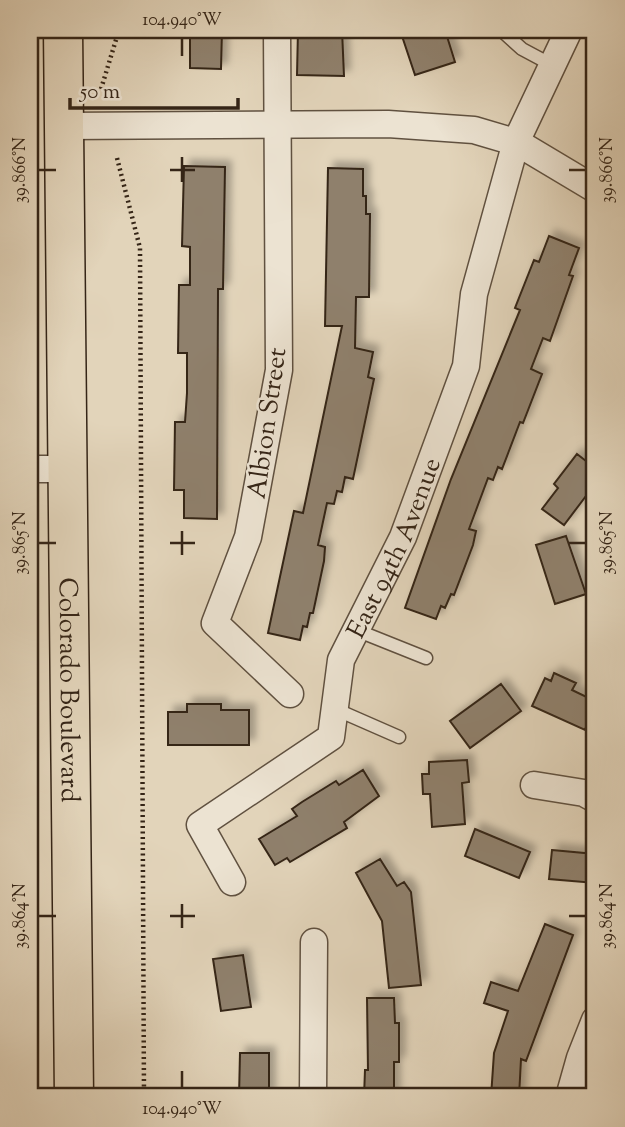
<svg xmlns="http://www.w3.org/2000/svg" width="625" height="1127" viewBox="0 0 625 1127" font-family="'Sorts Mill Goudy',serif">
  <defs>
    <filter id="shadow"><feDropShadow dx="6" dy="-6" stdDeviation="3.5" flood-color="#0004"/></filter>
  </defs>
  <rect width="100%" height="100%" fill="#e2d4ba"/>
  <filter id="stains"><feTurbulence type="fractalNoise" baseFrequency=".00286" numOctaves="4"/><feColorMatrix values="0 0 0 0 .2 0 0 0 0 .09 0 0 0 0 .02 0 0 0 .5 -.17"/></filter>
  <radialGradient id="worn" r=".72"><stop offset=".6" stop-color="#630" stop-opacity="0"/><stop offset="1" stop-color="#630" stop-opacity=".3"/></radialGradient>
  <path fill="#8f806c" stroke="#352517" stroke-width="2" filter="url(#shadow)" d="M 190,30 L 222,30 L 221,69 L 190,68 Z
    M 298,30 L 342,30 L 344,76 L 297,75 Z
    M 400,30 L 445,30 L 455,62 L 415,75 Z
    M 184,166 L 225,167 L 223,289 L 218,289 L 217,519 L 184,518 L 184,490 L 174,490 L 175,422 L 185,422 L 187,393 L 187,353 L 178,353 L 179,285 L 190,285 L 190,247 L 182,246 Z
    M 328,168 L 363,169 L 363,196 L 366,196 L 366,214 L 370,214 L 369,297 L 356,297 L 355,348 L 373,352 L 368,377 L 374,379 L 353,479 L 345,477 L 342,492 L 337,491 L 334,504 L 327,503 L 318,545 L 325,547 L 324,561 L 313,613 L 310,613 L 307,627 L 303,626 L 300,640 L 268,633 L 294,511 L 303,513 L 342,326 L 325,326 Z
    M 549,236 L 579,248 L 569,275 L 573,276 L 550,341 L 543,338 L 531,369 L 542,374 L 523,423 L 520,422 L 502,469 L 498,467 L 493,480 L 488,478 L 469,529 L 476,531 L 473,545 L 454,595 L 451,594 L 445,608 L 441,606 L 436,619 L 405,608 L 451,479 L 520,310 L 515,308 L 534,260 L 539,262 Z
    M 577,454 L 595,468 L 595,484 L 564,525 L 542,509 L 558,488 L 554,484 Z
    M 566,536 L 586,594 L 555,604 L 536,545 Z
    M 554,673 L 576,683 L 572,690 L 595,701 L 585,730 L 532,706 L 545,678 L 551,681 Z
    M 501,684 L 521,711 L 470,748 L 450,721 Z
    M 187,704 L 221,704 L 221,710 L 249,710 L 249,745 L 168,745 L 168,712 L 187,712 Z
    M 467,760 L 469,782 L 462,783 L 465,824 L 432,827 L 430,794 L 423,794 L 422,774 L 429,774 L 429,762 Z
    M 363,770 L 379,796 L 344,822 L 347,828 L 290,862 L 287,858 L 275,865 L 259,839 L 297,816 L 292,809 L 302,802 L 336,781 L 339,785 Z
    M 475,829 L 530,852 L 519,878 L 465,856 Z
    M 552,850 L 595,854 L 595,883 L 549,879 Z
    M 380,859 L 397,886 L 404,882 L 411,892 L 421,985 L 389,988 L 382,921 L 356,873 Z
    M 545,924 L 573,935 L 526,1061 L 521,1059 L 519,1097 L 491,1097 L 494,1053 L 508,1011 L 484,1003 L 491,982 L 518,991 Z
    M 243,955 L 251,1007 L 221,1011 L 213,959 Z
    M 367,998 L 394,998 L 395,1023 L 399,1023 L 399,1062 L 394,1062 L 394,1097 L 364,1097 L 365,1070 L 368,1070 Z
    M 240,1053 L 269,1053 L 269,1097 L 239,1097 Z"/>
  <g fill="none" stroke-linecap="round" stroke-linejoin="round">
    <g stroke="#605140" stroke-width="15">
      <path id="service" d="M 501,30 L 522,49 L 552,65
        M 356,630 L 426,658
        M 335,709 L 399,737"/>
    </g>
    <g stroke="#605140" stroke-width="29">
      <g id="minor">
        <path d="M 277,30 L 279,370 L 248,537 L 215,623 L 290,694"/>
        <path d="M 64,126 L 388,124 L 474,130 L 518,143 L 595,189"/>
        <path d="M 30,469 L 68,469"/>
        <path d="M 534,785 L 584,793 L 595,799"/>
        <path id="s1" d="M 232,882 L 200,825 L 331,737 L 341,660 L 403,537 L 466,366 L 474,294 L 516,142 L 569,30"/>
        <path d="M 313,1097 L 314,942"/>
        <path d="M 569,1097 L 580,1058 L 595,1020"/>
      </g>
    </g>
    <g stroke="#352517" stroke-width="41">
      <g id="primary">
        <path id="s2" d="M 63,30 L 74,1097"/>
      </g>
    </g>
    <path stroke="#352517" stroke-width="4.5" stroke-dasharray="2 3.5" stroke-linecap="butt" d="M 101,89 L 119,30
      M 117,158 L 140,248 L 144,1097"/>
    <use href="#service" stroke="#ece3d2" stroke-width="12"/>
    <use href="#minor" stroke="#ece3d2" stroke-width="26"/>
    <use href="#primary" stroke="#e2d4ba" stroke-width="38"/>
  </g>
  <path fill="none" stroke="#352517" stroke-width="2.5" d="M 182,38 L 182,56M 182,157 L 182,182M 38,170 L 56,170M 170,170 L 195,170M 569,170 L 586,170M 182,531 L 182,555M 38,543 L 56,543M 170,543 L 195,543M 569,543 L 586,543M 182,904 L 182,928M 38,916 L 56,916M 170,916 L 195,916M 569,916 L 586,916M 182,1071 L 182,1088"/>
  <g text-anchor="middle" stroke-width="5" stroke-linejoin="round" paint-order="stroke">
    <g font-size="26" fill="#352517" stroke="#ece3d2">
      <text transform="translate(266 423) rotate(-82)" y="9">Albion Street</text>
      <text dy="9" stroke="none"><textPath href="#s1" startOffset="425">East 94th Avenue</textPath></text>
      <text dy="9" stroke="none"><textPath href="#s2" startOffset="660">Colorado Boulevard</textPath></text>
    </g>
  </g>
  <rect width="625" height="1127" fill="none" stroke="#e2d4ba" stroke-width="77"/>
  <path d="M70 98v10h168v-10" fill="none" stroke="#352517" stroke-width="3.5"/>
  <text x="80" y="98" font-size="21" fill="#352517" stroke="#ece3d2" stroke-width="5" paint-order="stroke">50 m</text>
  <rect x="38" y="38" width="548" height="1050" fill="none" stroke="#352517" stroke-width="2.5"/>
  <g font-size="18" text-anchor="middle" fill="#352517">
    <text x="182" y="25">104.940°W</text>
    <text transform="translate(19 170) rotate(-90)" y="6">39.866°N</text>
    <text transform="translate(606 170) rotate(-90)" y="6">39.866°N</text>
    <text transform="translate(19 543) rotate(-90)" y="6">39.865°N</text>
    <text transform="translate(606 543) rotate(-90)" y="6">39.865°N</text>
    <text transform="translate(19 916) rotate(-90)" y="6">39.864°N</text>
    <text transform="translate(606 916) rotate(-90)" y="6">39.864°N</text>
    <text x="182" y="1114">104.940°W</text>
  </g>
  <rect width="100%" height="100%" filter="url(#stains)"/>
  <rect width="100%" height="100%" fill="url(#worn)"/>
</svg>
